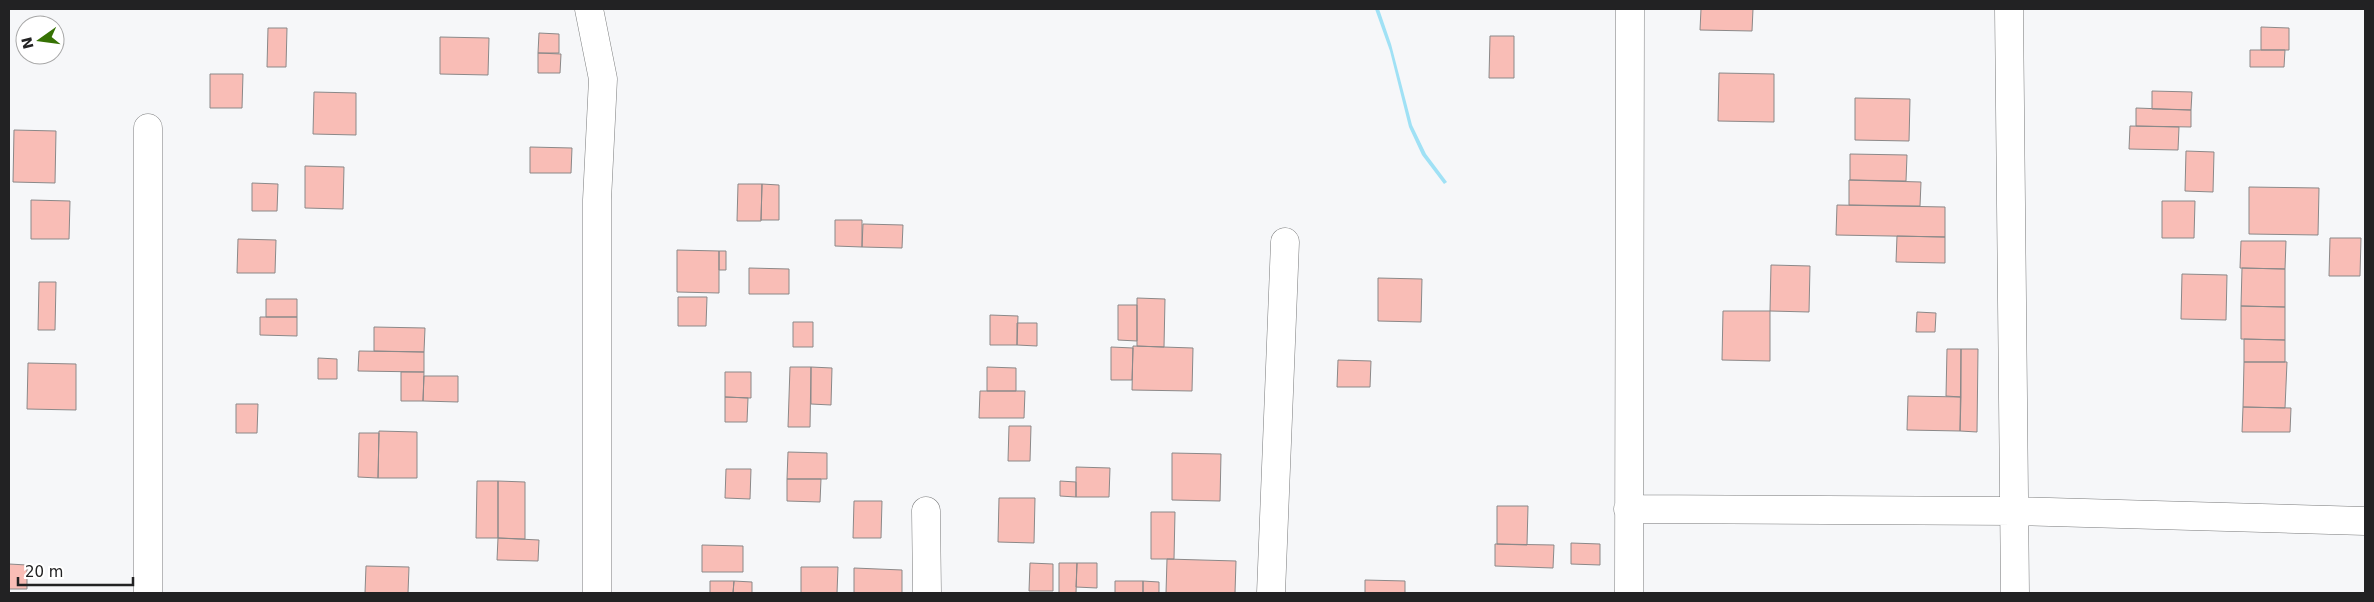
<svg xmlns="http://www.w3.org/2000/svg" width="2374" height="602" viewBox="0 0 2374 602" font-family="'DejaVu Sans',sans-serif">
  <rect width="100%" height="100%" fill="#f6f7f9"/>
  <path fill="#a0e1f5" d="M 1375,9 L 1379,9 L 1391,44 L 1412,125 L 1426,154 L 1447,182 L 1444,184 L 1422,155 L 1409,127 L 1390,51 Z"/>
  <path fill="#f9bdb6" stroke="#8b8989" d="M 1701,9 L 1753,9 L 1752,31 L 1700,30 Z
    M 2261,27 L 2289,28 L 2289,50 L 2261,50 Z
    M 268,28 L 287,28 L 286,67 L 267,67 Z
    M 539,33 L 559,34 L 559,53 L 538,53 Z
    M 1490,36 L 1514,36 L 1514,78 L 1489,78 Z
    M 440,37 L 489,38 L 488,75 L 440,74 Z
    M 2250,50 L 2285,50 L 2284,67 L 2250,67 Z
    M 538,53 L 561,54 L 560,73 L 538,73 Z
    M 1719,73 L 1774,74 L 1774,122 L 1718,121 Z
    M 210,74 L 243,74 L 242,108 L 210,108 Z
    M 2152,91 L 2192,92 L 2191,110 L 2152,109 Z
    M 314,92 L 356,93 L 356,135 L 313,134 Z
    M 1855,98 L 1910,99 L 1909,141 L 1855,140 Z
    M 2136,108 L 2191,110 L 2191,127 L 2136,126 Z
    M 2130,126 L 2179,127 L 2178,150 L 2129,149 Z
    M 14,130 L 56,131 L 55,183 L 13,182 Z
    M 530,147 L 572,148 L 571,173 L 530,173 Z
    M 2186,151 L 2214,152 L 2213,192 L 2185,191 Z
    M 1850,154 L 1907,155 L 1906,181 L 1850,180 Z
    M 305,166 L 344,167 L 343,209 L 305,208 Z
    M 1849,180 L 1921,182 L 1920,206 L 1849,205 Z
    M 252,183 L 278,184 L 277,211 L 252,211 Z
    M 738,184 L 762,184 L 761,221 L 737,221 Z
    M 762,184 L 779,185 L 779,220 L 761,220 Z
    M 2249,187 L 2319,188 L 2318,235 L 2249,234 Z
    M 31,200 L 70,201 L 69,239 L 31,239 Z
    M 2162,201 L 2195,201 L 2194,238 L 2162,238 Z
    M 1837,205 L 1945,207 L 1945,237 L 1836,235 Z
    M 835,220 L 862,220 L 862,247 L 835,246 Z
    M 863,224 L 903,225 L 902,248 L 862,247 Z
    M 1897,236 L 1945,237 L 1945,263 L 1896,262 Z
    M 2330,238 L 2361,238 L 2360,276 L 2329,276 Z
    M 238,239 L 276,240 L 275,273 L 237,273 Z
    M 2241,241 L 2286,241 L 2285,269 L 2240,268 Z
    M 677,250 L 719,251 L 719,293 L 677,292 Z
    M 719,251 L 726,251 L 726,270 L 719,270 Z
    M 1771,265 L 1810,266 L 1809,312 L 1770,311 Z
    M 749,268 L 789,269 L 789,294 L 749,294 Z
    M 2242,268 L 2285,269 L 2285,307 L 2241,306 Z
    M 2182,274 L 2227,275 L 2226,320 L 2181,319 Z
    M 1378,278 L 1422,279 L 1421,322 L 1378,321 Z
    M 39,282 L 56,282 L 55,330 L 38,330 Z
    M 678,297 L 707,297 L 706,326 L 678,326 Z
    M 1137,298 L 1165,299 L 1164,347 L 1137,346 Z
    M 266,299 L 297,299 L 297,317 L 266,317 Z
    M 1118,305 L 1137,305 L 1137,341 L 1118,340 Z
    M 2241,306 L 2285,307 L 2285,340 L 2241,339 Z
    M 1723,311 L 1770,311 L 1770,361 L 1722,360 Z
    M 1917,312 L 1936,313 L 1935,332 L 1916,332 Z
    M 990,315 L 1018,316 L 1017,345 L 990,345 Z
    M 260,317 L 297,317 L 297,336 L 260,335 Z
    M 793,322 L 813,322 L 813,347 L 793,347 Z
    M 1017,323 L 1037,323 L 1037,346 L 1017,345 Z
    M 374,327 L 425,328 L 424,352 L 374,351 Z
    M 2244,339 L 2285,340 L 2285,362 L 2244,362 Z
    M 1133,346 L 1193,348 L 1192,391 L 1132,390 Z
    M 1111,347 L 1133,348 L 1132,380 L 1111,380 Z
    M 1947,349 L 1961,349 L 1961,397 L 1946,396 Z
    M 1961,349 L 1978,349 L 1977,432 L 1960,431 Z
    M 359,351 L 424,352 L 424,372 L 358,371 Z
    M 318,358 L 337,359 L 337,379 L 318,379 Z
    M 1338,360 L 1371,361 L 1370,387 L 1337,387 Z
    M 2244,362 L 2287,362 L 2285,408 L 2243,407 Z
    M 28,363 L 76,364 L 76,410 L 27,409 Z
    M 790,367 L 811,367 L 810,427 L 788,427 Z
    M 811,367 L 832,368 L 831,405 L 811,404 Z
    M 987,367 L 1016,368 L 1016,391 L 987,391 Z
    M 401,372 L 424,372 L 423,401 L 401,401 Z
    M 725,372 L 751,372 L 751,398 L 725,397 Z
    M 424,376 L 458,376 L 458,402 L 423,401 Z
    M 980,391 L 1025,391 L 1024,418 L 979,418 Z
    M 1908,396 L 1961,397 L 1960,431 L 1907,430 Z
    M 725,397 L 748,398 L 747,422 L 725,422 Z
    M 236,404 L 258,404 L 257,433 L 236,433 Z
    M 2243,407 L 2291,408 L 2290,432 L 2242,432 Z
    M 1009,426 L 1031,426 L 1030,461 L 1008,461 Z
    M 379,431 L 417,432 L 417,478 L 378,478 Z
    M 359,433 L 379,433 L 378,478 L 358,477 Z
    M 788,452 L 827,453 L 827,479 L 787,479 Z
    M 1172,453 L 1221,454 L 1220,501 L 1172,500 Z
    M 1076,467 L 1110,468 L 1109,497 L 1076,497 Z
    M 726,469 L 751,469 L 750,499 L 725,498 Z
    M 787,479 L 821,479 L 820,502 L 787,501 Z
    M 477,481 L 498,481 L 498,538 L 476,538 Z
    M 498,481 L 525,482 L 525,539 L 498,538 Z
    M 1060,481 L 1076,482 L 1076,497 L 1060,496 Z
    M 999,498 L 1035,498 L 1034,543 L 998,542 Z
    M 854,501 L 882,501 L 881,538 L 853,538 Z
    M 1497,506 L 1528,506 L 1527,545 L 1497,544 Z
    M 1151,512 L 1175,512 L 1174,559 L 1151,559 Z
    M 498,538 L 539,540 L 538,561 L 497,560 Z
    M 1571,543 L 1600,544 L 1600,565 L 1571,564 Z
    M 1495,544 L 1554,545 L 1553,568 L 1495,566 Z
    M 702,545 L 743,546 L 743,572 L 702,572 Z
    M 1167,559 L 1236,561 L 1235,593 L 1166,593 Z
    M 1030,563 L 1053,564 L 1053,591 L 1029,591 Z
    M 1059,563 L 1077,563 L 1076,593 L 1059,593 Z
    M 1077,563 L 1097,563 L 1097,588 L 1076,587 Z
    M 9,564 L 27,565 L 27,589 L 9,589 Z
    M 366,566 L 409,567 L 408,593 L 365,593 Z
    M 801,567 L 838,567 L 837,593 L 801,593 Z
    M 854,568 L 902,570 L 902,593 L 854,593 Z
    M 1365,580 L 1405,581 L 1405,593 L 1365,593 Z
    M 710,581 L 734,581 L 733,593 L 710,593 Z
    M 734,581 L 752,582 L 752,593 L 733,593 Z
    M 1115,581 L 1143,581 L 1143,593 L 1115,593 Z
    M 1143,581 L 1159,582 L 1159,593 L 1143,593 Z"/>
  <g fill="none" stroke-linecap="round" stroke-linejoin="round">
    <g stroke="#7a7b7c" stroke-width="29">
      <path id="minor" d="M 589,9 L 603,79 L 597,200 L 597,593
        M 2009,9 L 2015,593
        M 148,128 L 148,593
        M 1628,509 L 2014,511 L 2365,521
        M 926,511 L 927,593
        M 1271,593 L 1285,242
        M 1629,593 L 1630,9"/>
    </g>
    <use href="#minor" stroke="#fff" stroke-width="28"/>
  </g>
  <rect width="2374" height="602" fill="none" stroke="#222223" stroke-width="20"/>
  <g transform="translate(40 40) rotate(256)"><circle r="24" fill="#ffffff" stroke="#a7a7a7"/>
  <path d="M0-4L9 19L0 12L-9 19Z" fill="#367204"/>
  <text y="-8" font-size="14" font-weight="bold" text-anchor="middle" fill="#222223">N</text>
  </g>
  <path d="M18 577v8h115v-8" fill="none" stroke="#222223" stroke-width="2.5"/>
  <text x="25" y="577" font-size="15" fill="#222223" stroke="#ffffff" stroke-width="4" paint-order="stroke">20 m</text>
</svg>
